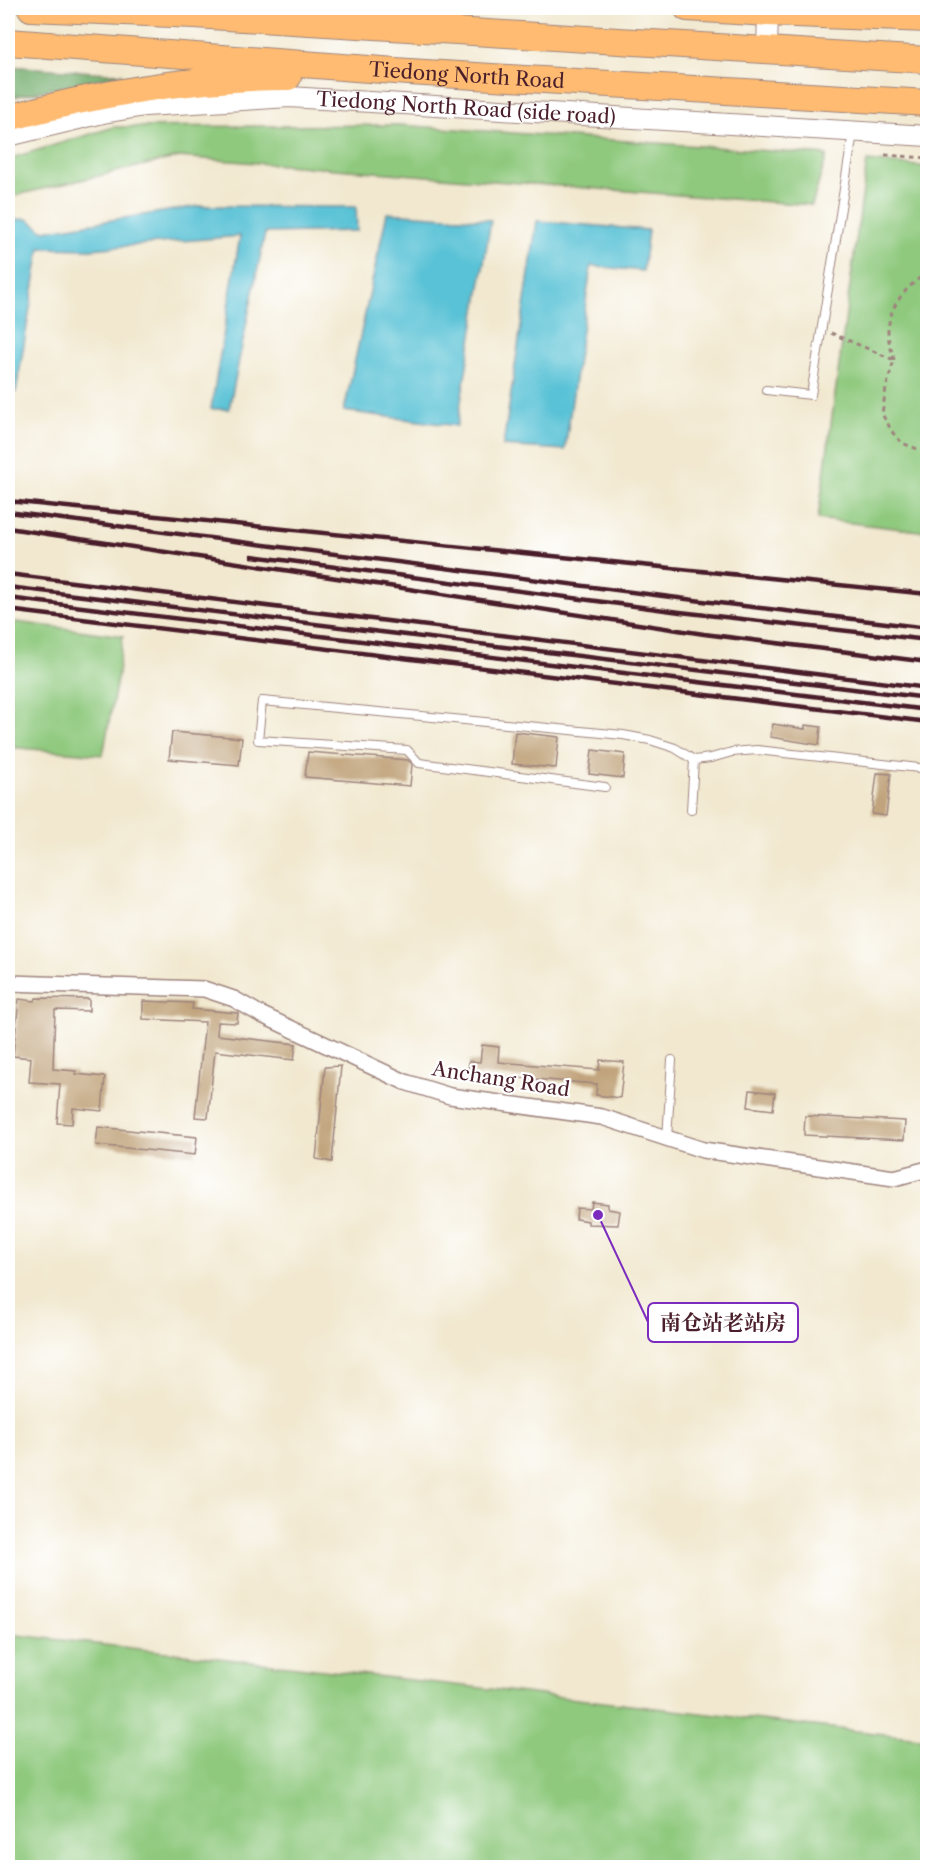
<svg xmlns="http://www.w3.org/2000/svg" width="935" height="1875" viewBox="0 0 935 1875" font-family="'Libre Caslon Text','Noto Serif SC',serif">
  <rect width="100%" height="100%" fill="#fff"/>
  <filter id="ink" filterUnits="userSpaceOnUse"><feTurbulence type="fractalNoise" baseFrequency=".0167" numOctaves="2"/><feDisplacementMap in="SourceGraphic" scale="12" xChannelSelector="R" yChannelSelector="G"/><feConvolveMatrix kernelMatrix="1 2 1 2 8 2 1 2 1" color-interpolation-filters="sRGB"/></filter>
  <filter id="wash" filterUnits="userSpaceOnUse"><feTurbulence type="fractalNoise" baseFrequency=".008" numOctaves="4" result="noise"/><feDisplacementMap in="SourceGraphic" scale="24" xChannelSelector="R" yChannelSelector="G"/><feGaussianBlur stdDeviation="1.35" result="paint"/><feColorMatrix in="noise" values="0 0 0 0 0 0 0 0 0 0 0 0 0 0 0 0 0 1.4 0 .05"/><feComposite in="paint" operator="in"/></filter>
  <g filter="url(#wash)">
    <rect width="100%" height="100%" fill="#f1e8cf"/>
    <path fill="#8fc97e" stroke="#6c7454" stroke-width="1.5" d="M 399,125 L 827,155 L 812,205 L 179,157 L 8,197 L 8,159 L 114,127 Z
      M 867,161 L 927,167 L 927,532 L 818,519 Z
      M 8,621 L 123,636 L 118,674 L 103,755 L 8,747 Z
      M 8,1634 L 927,1739 L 927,1867 L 8,1867 Z"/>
    <path fill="#73ad6d" stroke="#5e664c" stroke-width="1.5" d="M 8,66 L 123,74 L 8,98 Z"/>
    <path fill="#5ac2d6" stroke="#527080" stroke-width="1.5" d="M 199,206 L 356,207 L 357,231 L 265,233 L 229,409 L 211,409 L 240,236 L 91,249 L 40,248 L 16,392 L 8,391 L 8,220 L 28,219 L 44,231 Z
      M 387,213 L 491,220 L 457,426 L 344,411 Z
      M 537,221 L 648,230 L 643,271 L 591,266 L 565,450 L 503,446 Z"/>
    <g id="blocks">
      <path fill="#c1a47d" d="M 773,724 L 805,729 L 805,725 L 821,727 L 819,745 L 770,737 Z
        M 172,732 L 242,738 L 239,765 L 169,759 Z
        M 515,732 L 559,737 L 556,768 L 512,764 Z
        M 592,750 L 625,754 L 623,778 L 589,774 Z
        M 308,752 L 408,760 L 412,764 L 410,786 L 305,777 Z
        M 877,773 L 891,774 L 886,816 L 872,814 Z
        M 36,998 L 89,999 L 89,1011 L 55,1010 L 53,1069 L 76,1071 L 76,1074 L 105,1077 L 102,1111 L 73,1108 L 72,1124 L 57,1123 L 60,1084 L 29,1082 L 31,1058 L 13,1056 L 19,999 L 35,1001 Z
        M 143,1001 L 193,1003 L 192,1009 L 238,1013 L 237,1023 L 218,1022 L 217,1035 L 296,1044 L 294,1060 L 215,1051 L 208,1118 L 195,1117 L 205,1022 L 143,1019 Z
        M 482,1045 L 499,1047 L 498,1062 L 599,1070 L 600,1060 L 624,1062 L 620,1098 L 596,1095 L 597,1084 L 468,1074 L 469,1061 L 480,1062 Z
        M 341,1066 L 332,1162 L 316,1159 L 325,1067 Z
        M 750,1090 L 775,1093 L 773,1110 L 748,1107 Z
        M 805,1116 L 905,1121 L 904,1140 L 804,1135 Z
        M 98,1127 L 197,1137 L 195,1155 L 96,1145 Z
        M 592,1202 L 608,1204 L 608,1209 L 620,1211 L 618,1225 L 588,1224 L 588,1221 L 576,1219 L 577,1208 L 591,1209 Z"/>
    </g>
  </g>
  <g filter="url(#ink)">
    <use href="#blocks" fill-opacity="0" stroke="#9e847d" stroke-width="1.5"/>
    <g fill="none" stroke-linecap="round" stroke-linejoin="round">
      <g stroke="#9e847d" stroke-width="10">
        <path id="service" d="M 766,390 L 811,395 L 853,133
          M 605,787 L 419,763 L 407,750 L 258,740 L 262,701 L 623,735 L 650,740 L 675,748 L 694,760 L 711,758 L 732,752 L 757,750 L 928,769
          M 691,810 L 694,760
          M 667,1138 L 672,1060"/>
      </g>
      <g stroke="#9e847d" stroke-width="18">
        <path id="minor" d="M 8,983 L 204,989 L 234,999 L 260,1014 L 405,1082 L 450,1096 L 602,1117 L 703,1150 L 894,1178 L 928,1169"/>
      </g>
      <g stroke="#9e847d" stroke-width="22">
        <g id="tertiary">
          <path d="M 767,50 L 768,13"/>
          <path id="s1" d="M 8,136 L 103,113 L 145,106 L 289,97 L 928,136"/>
        </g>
      </g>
      <g stroke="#9e847d" stroke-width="28">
        <path id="primary" d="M 687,8 L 768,13 L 928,19"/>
      </g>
      <g stroke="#9e847d" stroke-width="28">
        <g id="trunk">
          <path d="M 31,8 L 194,15 L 928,60"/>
          <path d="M 395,8 L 444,17"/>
          <path id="s2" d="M 8,42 L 409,72 L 928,103"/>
          <path d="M 8,118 C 99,93 193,77 288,77"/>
        </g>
      </g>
      <path stroke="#9e847d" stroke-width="3" stroke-dasharray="4.5 4.5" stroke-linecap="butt" d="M 885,155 L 928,158
        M 831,333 L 894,360 L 886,388 L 882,414 L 893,433 L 902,443 L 928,453
        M 894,360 C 892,351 888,341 888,332 C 889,305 906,287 928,272"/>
      <use href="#service" stroke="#fff" stroke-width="8"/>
      <use href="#minor" stroke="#fff" stroke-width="15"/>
      <use href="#tertiary" stroke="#fff" stroke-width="20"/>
      <use href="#primary" stroke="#febb71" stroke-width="26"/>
      <use href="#trunk" stroke="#febb71" stroke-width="26"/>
      <path stroke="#4a1f2b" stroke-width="4.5" d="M 8,501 L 928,594
        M 8,512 L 694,600 L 928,628
        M 8,528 L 704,634 L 928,662
        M 252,556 L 680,612 L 928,640
        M 8,574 L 928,688
        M 8,587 L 928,698
        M 8,598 L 928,710
        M 8,610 L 928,722"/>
    </g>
  </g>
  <g text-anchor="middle" stroke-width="4.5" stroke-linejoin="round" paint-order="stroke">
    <g font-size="20" fill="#4a1f2b" stroke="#fff">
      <text dy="7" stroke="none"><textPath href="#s2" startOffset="460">Tiedong North Road</textPath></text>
      <text dy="7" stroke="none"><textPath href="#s1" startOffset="462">Tiedong North Road (side road)</textPath></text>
      <text transform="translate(501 1079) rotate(9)" y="7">Anchang Road</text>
    </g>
  </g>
  <path fill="none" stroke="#7b2cbf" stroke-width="2" d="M598 1215L648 1322"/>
  <circle fill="#7b2cbf" stroke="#fff" stroke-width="2" cx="598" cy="1215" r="6"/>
  <rect fill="#fff" stroke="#7b2cbf" stroke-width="2" x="648" y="1303" width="150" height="39" rx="6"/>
  <g font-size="21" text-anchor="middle" font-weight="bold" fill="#4a1f2b">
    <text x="723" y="1330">南仓站老站房</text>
  </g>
  <rect width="935" height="1875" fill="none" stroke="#fff" stroke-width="30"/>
</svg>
